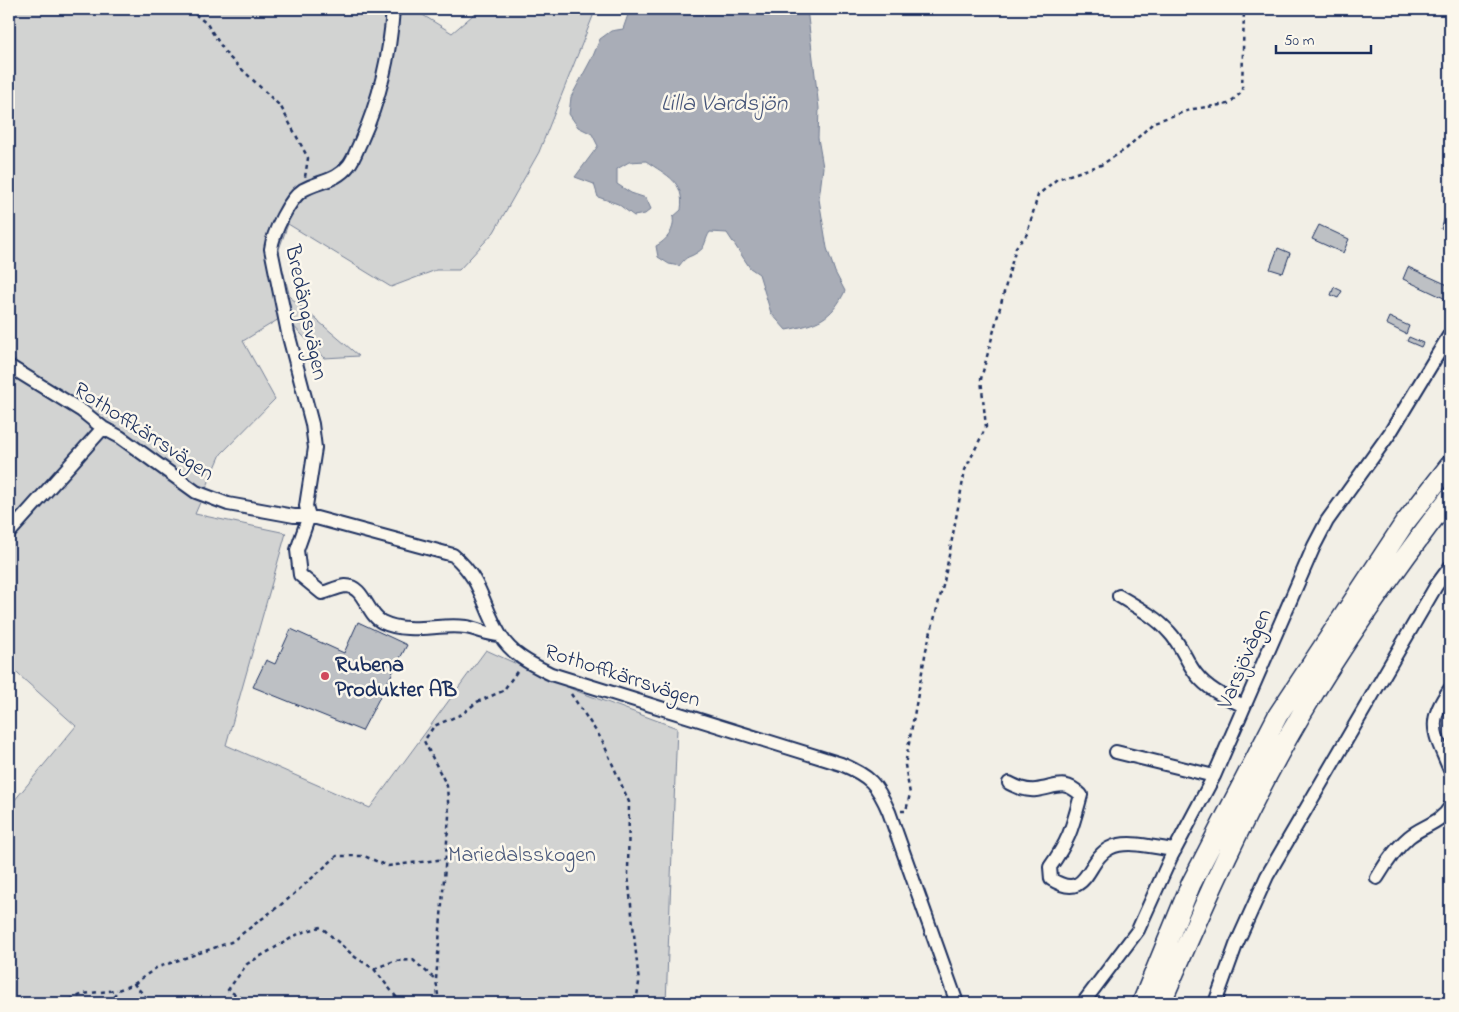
<svg xmlns="http://www.w3.org/2000/svg" width="1459" height="1012" viewBox="0 0 1459 1012" font-family="'Indie Flower',sans-serif">
  <rect width="100%" height="100%" fill="#f2efe6"/>
  <filter id="ink" filterUnits="userSpaceOnUse"><feTurbulence type="fractalNoise" baseFrequency=".02" numOctaves="2"/><feDisplacementMap in="SourceGraphic" scale="10" xChannelSelector="R" yChannelSelector="G"/><feConvolveMatrix kernelMatrix="1 2 1 2 8 2 1 2 1" color-interpolation-filters="sRGB"/></filter>
  <g filter="url(#ink)">
    <path fill="#d2d3d2" stroke="#768198" d="M 9,9 L 413,9 L 452,33 L 480,9 L 592,9 L 593,16 L 539,152 L 494,232 L 459,270 L 436,270 L 391,287 L 288,224 L 278,252 L 290,297 L 359,356 L 324,358 L 284,316 L 243,341 L 275,399 L 221,454 L 195,514 L 286,533 L 226,745 L 370,808 L 486,650 L 574,690 L 677,728 L 666,1003 L 9,1003 L 9,807 L 76,726 L 9,666 Z"/>
    <path fill="#a9adb7" stroke="#707b93" d="M 630,9 L 807,9 L 819,108 L 818,138 L 823,167 L 819,199 L 827,248 L 835,272 L 845,291 C 831,320 817,324 786,330 L 771,313 L 759,274 L 750,268 L 727,233 L 710,232 C 705,238 706,248 698,252 C 688,259 688,254 679,266 L 669,264 L 658,257 L 656,246 C 667,240 675,230 673,217 L 681,210 C 685,181 667,176 646,161 L 629,162 L 617,169 L 617,184 L 631,193 L 646,198 L 651,209 L 645,214 L 634,216 L 618,204 L 598,197 L 594,184 L 575,177 L 598,146 L 592,134 L 578,127 L 569,114 L 571,97 L 593,56 L 600,39 L 611,31 L 623,29 Z"/>
    <path fill="#bdc0c4" stroke="#1b2f5e" d="M 1447,213 L 1450,214 L 1450,232 L 1441,229 Z
      M 1319,225 L 1349,239 L 1343,253 L 1312,239 Z
      M 1278,248 L 1290,253 L 1283,273 L 1270,269 Z
      M 1408,267 L 1450,286 L 1446,299 L 1403,279 Z
      M 1334,287 L 1342,291 L 1338,298 L 1331,295 Z
      M 1389,317 L 1409,326 L 1406,334 L 1386,324 Z
      M 1409,337 L 1423,343 L 1421,347 L 1407,341 Z
      M 358,622 L 407,645 L 362,731 L 253,687 L 266,660 L 275,664 L 291,629 L 344,653 Z"/>
    <g fill="none" stroke-linecap="round" stroke-linejoin="round">
      <g stroke="#1b2f5e" stroke-width="16">
        <path id="minor" d="M 393,9 C 390,54 380,99 361,141 C 357,149 354,159 349,165 C 337,181 319,181 303,190 C 289,199 273,233 271,249 L 288,333 L 312,424 L 315,448 L 306,506 L 309,516 L 297,550 L 300,575 L 322,593 C 329,591 338,587 345,586 C 364,585 367,615 382,622 C 409,635 439,623 466,627 C 478,629 488,635 500,635
          M 9,366 L 82,411 L 103,428 L 120,437 L 196,492 L 228,504 L 294,516 L 309,516 L 453,555 C 483,581 481,603 500,635 C 512,655 531,664 551,674 L 841,764 C 870,776 877,784 889,812 L 957,1003
          M 9,533 L 103,428
          M 1119,596 C 1137,607 1156,617 1169,632 C 1181,644 1186,661 1196,674 C 1208,690 1227,698 1244,706
          M 1450,689 C 1425,723 1435,734 1450,770
          M 1116,752 L 1214,776
          M 1009,783 C 1017,787 1025,791 1036,790 C 1055,788 1064,778 1081,795 C 1072,828 1070,839 1050,867 L 1051,879 C 1089,903 1086,859 1110,848 C 1127,839 1156,848 1175,850
          M 1377,878 C 1386,863 1395,849 1409,837 C 1422,826 1441,823 1450,807
          M 1083,1003 L 1138,930 L 1171,857 L 1214,776 L 1314,546 L 1327,521 L 1390,433 L 1450,334
          M 1215,1003 L 1236,945 L 1267,876 L 1436,586 L 1450,567"/>
      </g>
      <g stroke="#1b2f5e" stroke-width="22">
        <path id="highway" d="M 1142,1003 L 1191,884 L 1278,715 L 1404,524 L 1450,465
          M 1161,1003 C 1204,904 1247,806 1302,713 C 1346,638 1397,566 1450,497"/>
      </g>
      <path stroke="#1b2f5e" stroke-width="2.5" stroke-dasharray="4 4" stroke-linecap="butt" d="M 189,9 L 207,24 L 227,55 L 281,107 L 308,158 L 305,177
        M 571,694 L 602,740 L 629,802 L 628,875 L 639,983 L 636,1003
        M 901,811 L 906,811 L 910,794 L 905,765 L 926,650 L 944,582 L 965,470 L 986,427 L 981,379 L 1016,247 L 1027,234 L 1038,195 L 1057,179 L 1101,165 L 1126,149 L 1154,122 L 1193,109 L 1228,104 L 1242,92 L 1244,9
        M 374,969 L 401,1003
        M 134,984 L 156,968 L 231,942 L 287,900 L 337,856 L 364,856 L 388,866 L 445,859
        M 63,1003 L 83,994 L 117,990
        M 109,1003 L 118,990 L 134,984 L 151,1003
        M 249,1003 L 228,990 L 247,964 L 300,933 L 321,927 L 355,957 L 374,969 L 394,961 L 413,960 L 436,980
        M 439,1003 L 436,980 L 449,816 L 447,786 L 424,741 L 434,726 L 462,714 L 477,702 L 503,691 L 518,670"/>
      <use href="#minor" stroke="#fbf7ec" stroke-width="12"/>
      <use href="#highway" stroke="#fbf7ec" stroke-width="19"/>
    </g>
  </g>
  <circle fill="#d1495b" stroke="#fbf7ec" stroke-width="2" cx="325" cy="676" r="5"/>
  <g text-anchor="middle" stroke-width="5" stroke-linejoin="round" paint-order="stroke">
    <g font-size="22" fill="#1b2f5e" stroke="#fbf7ec">
      <text transform="translate(308 312) rotate(78)" y="8">Bredängsvägen</text>
      <text transform="translate(145 430) rotate(33)" y="8">Rothoffkärrsvägen</text>
      <text transform="translate(1243 658) rotate(-67)" y="8">Varsjövägen</text>
      <text transform="translate(623 674) rotate(18)" y="8">Rothoffkärrsvägen</text>
    </g>
    <g font-size="22" font-weight="bold" fill="#1b2f5e" stroke="#fbf7ec" text-anchor="start">
      <text x="335" y="671">Rubena<tspan x="335" dy="25">Produkter AB</tspan></text>
    </g>
    <g font-size="22" fill="#49587b" stroke="#fbf7ec">
      <text x="522" y="861">Mariedalsskogen</text>
    </g>
    <g font-size="24" font-style="italic" fill="#465579" stroke="#fbf7ec">
      <text x="724" y="110">Lilla Vardsjön</text>
    </g>
  </g>
  <rect width="1459" height="1012" fill="none" stroke="#fbf7ec" stroke-width="30"/>
  <rect x="15" y="15" width="1429" height="982" fill="none" stroke="#1b2f5e" stroke-width="2" filter="url(#ink)"/>
  <path d="M1276 45v8h95v-8" fill="none" stroke="#1b2f5e" stroke-width="2.5"/>
  <text x="1284" y="45" font-size="15" fill="#1b2f5e" stroke="#fbf7ec" stroke-width="4" paint-order="stroke">50 m</text>
</svg>
